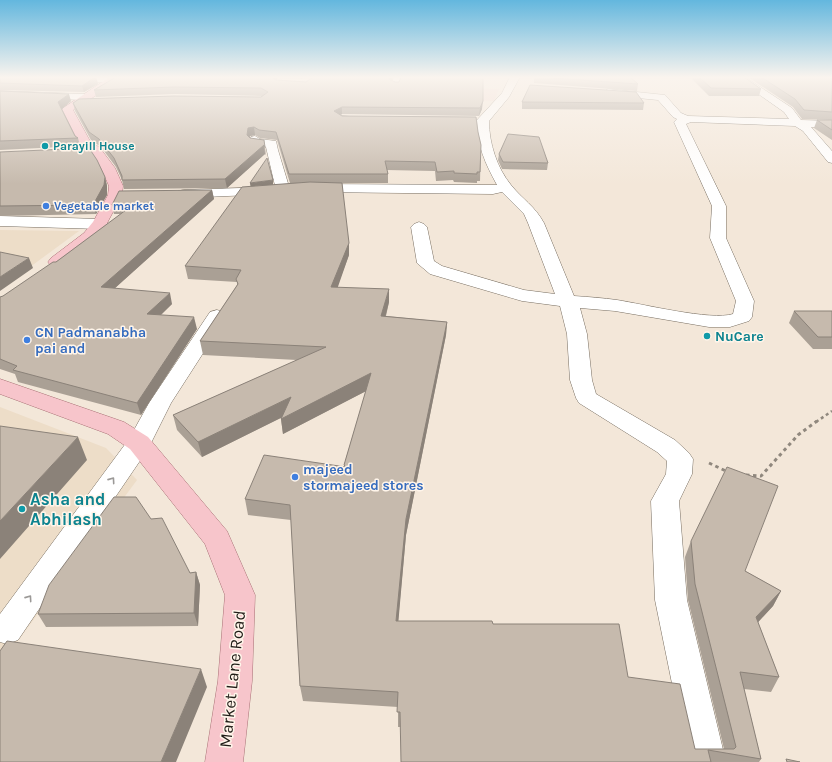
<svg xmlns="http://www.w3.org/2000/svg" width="832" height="762" viewBox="0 0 832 762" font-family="Karla,sans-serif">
  <rect width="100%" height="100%" fill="#f3e7d9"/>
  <path fill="#edddc8" d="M 0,230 L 79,231 L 0,289 Z
    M 0,407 L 106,448 L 137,480 L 0,665 Z"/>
  <path fill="#f2dad1" d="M 446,87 L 499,89 L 494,101 L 446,99 Z"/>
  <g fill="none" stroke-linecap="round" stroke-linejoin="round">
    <g stroke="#786e61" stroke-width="1">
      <path id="minor" d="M 63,77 L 116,77 L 118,79 L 113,82 L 66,82 L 61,79 Z
        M 394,77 L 404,77 L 399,87 L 396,88 L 391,85 Z
        M 510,77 L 520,77 L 509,97 L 489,121 C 489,143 497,168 511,185 C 523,200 534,205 544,223 L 574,296 C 589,297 603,298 617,300 C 643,304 711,321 733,314 L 736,301 L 710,238 L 712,206 L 674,122 L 677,119 L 673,117 L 658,100 L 608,95 L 603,92 L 608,89 L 665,95 L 681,113 L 688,116 L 789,119 L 784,112 L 734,77 L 745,77 L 792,108 L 801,120 L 832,121 L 832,127 L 811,127 L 832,151 L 832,163 L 828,162 L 803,131 L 795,126 L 691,122 L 686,124 L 726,206 L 726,238 L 754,301 L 752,317 L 749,321 L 730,327 L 709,327 L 615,311 L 580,308 L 587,334 L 592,380 L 596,394 L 675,440 L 689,453 L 693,459 L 692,474 L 679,501 L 687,600 L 726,762 L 688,762 L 655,600 L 651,501 L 666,474 L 667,461 L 657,452 L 579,403 L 576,398 L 570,380 L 567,334 L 560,306 L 522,301 L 430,274 L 417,263 L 411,227 L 414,224 L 419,222 L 424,224 L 427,227 L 434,261 L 442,266 L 524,290 L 555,294 L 528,223 L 524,214 L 502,192 L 493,194 L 313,192 L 308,191 L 306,188 L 308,185 L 313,184 L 497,185 C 485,163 477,146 477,120 L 502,93 Z
        M 0,91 L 84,94 L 89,97 L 84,100 L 0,97 Z
        M 255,136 L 260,139 L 276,141 L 278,150 L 290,190 L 288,193 L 283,194 L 278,193 L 276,190 L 266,147 L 251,145 L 249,142 L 251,137 Z
        M 267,187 L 272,188 L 274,191 L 272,194 L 183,198 L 178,197 L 176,194 L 178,191 L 183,190 Z
        M 0,216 L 100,219 L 105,221 L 108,224 L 105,227 L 100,229 L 0,226 Z
        M 217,310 L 224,312 L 227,316 L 171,403 L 148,449 L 18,640 L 7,644 L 0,642 L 0,614 L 129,439 L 149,403 L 210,312 Z"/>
    </g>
    <g stroke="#a97176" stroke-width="1">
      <path id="major" d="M 110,77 L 125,77 L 73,110 L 90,141 L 100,148 L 115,168 L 123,186 L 122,195 L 105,227 L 96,239 L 63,266 L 57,267 L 51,266 L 48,262 L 51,258 L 84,233 L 93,222 L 108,195 L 109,186 L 101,168 L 92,154 L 79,143 L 62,109 Z
        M 0,379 L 124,422 L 148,437 L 227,531 L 255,595 L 252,681 L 243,762 L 205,762 L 218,681 L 225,595 L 205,544 L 130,449 L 108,434 L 0,394 Z"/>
    </g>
    <path stroke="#90887e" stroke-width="2.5" stroke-dasharray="3 3" stroke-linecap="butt" d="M 816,422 L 832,411"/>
    <path stroke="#90887e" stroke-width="3" stroke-dasharray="3.5 3.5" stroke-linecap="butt" d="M 709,463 L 728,472
      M 746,475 L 761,476 L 798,435 L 817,421"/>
    <use href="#minor" fill="#fff" fill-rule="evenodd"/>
    <use href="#major" fill="#f7c5cb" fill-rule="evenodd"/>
  </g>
  <path fill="#aaa095" d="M 0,77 L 96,77 L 98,84 L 84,92 L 0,90 Z
    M 116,77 L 306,77 L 303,79 L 278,78 L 276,80 L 306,82 L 393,77 L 392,80 L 395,82 L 482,109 L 479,116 L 342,114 L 341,115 L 478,132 L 481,145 L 480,181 L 477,181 L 477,183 L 454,182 L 453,180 L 436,181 L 435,171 L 387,170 L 388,174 L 388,183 L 342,183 L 349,255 L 337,287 L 389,302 L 386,316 L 447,322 L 446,335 L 406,535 L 398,621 L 493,624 L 628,677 L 695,749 L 724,749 L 688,600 L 685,557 L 691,541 L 781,591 L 773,606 L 758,622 L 779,677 L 771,692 L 744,689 L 761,759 L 759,762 L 401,762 L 401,727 L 398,727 L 398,707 L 303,701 L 300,686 L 291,520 L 248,515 L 245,499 L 344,466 L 344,465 L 366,391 L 283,434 L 281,419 L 282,417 L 202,457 L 177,430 L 173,415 L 297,360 L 203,355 L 200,341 L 237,285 L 237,282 L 188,279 L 185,266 L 251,187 L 250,183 L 273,185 L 267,186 L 296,183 L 290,183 L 277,140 L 260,138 L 255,135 L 250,136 L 249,138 L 264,140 L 266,155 L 265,154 L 227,188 L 124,189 L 122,180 L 116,167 L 101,147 L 91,140 L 75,111 L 73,103 L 261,97 L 263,96 L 175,94 L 96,97 L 94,90 Z
    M 534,77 L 630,77 L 638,84 L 637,91 L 534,83 Z
    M 690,77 L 744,77 L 761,89 L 759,96 L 709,96 Z
    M 748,77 L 832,77 L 832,140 L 814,128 L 817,120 L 829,120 L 802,119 L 793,107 Z
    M 0,91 L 71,101 L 62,109 L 75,136 L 78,138 L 80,146 L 0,150 Z
    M 522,102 L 644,103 L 643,110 L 522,109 Z
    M 0,152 L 105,177 L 107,186 L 107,195 L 96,214 L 0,216 Z
    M 499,154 L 548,163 L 547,170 L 502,169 L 498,160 Z
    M 212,190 L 214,199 L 115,288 L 172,304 L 161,315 L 197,329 L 141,415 L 18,382 L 15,374 L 0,369 L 0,297 L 3,296 L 56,262 L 121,214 L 114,214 L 112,205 Z
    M 794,311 L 832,311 L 832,349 L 813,349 L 789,323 Z
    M 151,519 L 190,573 L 196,572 L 200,585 L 198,626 L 46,627 L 38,614 Z"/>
  <path fill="#8b8279" d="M 96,77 L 98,84 L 84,92 L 82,86 Z
    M 271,77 L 278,77 L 278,78 L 272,82 Z
    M 390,77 L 393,77 L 390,85 L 389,79 Z
    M 69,94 L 71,101 L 61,110 L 58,102 Z
    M 483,101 L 482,109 L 479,116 L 480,108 Z
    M 342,107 L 342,114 L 335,118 L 334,111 Z
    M 254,127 L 255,135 L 250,136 L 248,143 L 247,135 L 248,128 Z
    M 264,145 L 265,154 L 227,188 L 225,179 Z
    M 105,177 L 107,186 L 107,195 L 96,214 L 93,205 Z
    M 273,180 L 273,185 L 251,188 L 250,183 Z
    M 212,190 L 214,199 L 104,298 L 101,287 Z
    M 349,243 L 349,255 L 333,301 L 331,287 Z
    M 29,258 L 33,268 L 0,291 L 0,277 Z
    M 389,289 L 389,302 L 382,330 L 381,316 Z
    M 170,293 L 172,304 L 150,325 L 147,314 Z
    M 194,317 L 197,329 L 141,415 L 137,403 Z
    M 447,322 L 446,335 L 406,535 L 397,637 L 396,621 L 406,519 Z
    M 371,373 L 372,388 L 283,434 L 281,419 Z
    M 291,397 L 293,412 L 202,457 L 198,442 Z
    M 78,437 L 87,460 L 0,559 L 0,521 Z
    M 196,572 L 200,585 L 198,626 L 194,613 Z
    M 781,591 L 773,606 L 749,632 L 756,617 Z
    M 201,669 L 207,687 L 176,762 L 161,762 Z"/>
  <path fill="#c6baad" stroke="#8b8279" d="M 0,77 L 95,77 L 82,86 L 0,83 Z
    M 116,77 L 272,77 L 276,80 L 306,82 L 309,80 L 313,77 L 390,77 L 389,79 L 395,82 L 399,82 L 401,77 L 483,77 L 483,101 L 480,108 L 342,107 L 334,111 L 342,116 L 476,117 L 478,132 L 481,145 L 480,172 L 477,172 L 477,174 L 454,173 L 454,171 L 437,172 L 435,162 L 385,161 L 388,174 L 289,174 L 276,132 L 259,130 L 254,127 L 248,128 L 247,135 L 250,138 L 264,140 L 265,147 L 264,145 L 225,179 L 122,180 L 122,176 L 114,158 L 99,139 L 89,132 L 73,103 L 79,99 L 174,96 L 261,97 L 268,92 L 261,88 L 174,87 L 94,90 Z
    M 538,77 L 630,77 L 638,84 Z
    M 699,77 L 744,77 L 761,89 L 711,88 Z
    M 761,77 L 832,77 L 832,112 L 804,110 L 795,99 Z
    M 530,85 L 636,92 L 644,103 L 522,102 Z
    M 0,91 L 69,94 L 58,102 L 75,136 L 78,138 L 0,141 Z
    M 817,120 L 832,120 L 832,130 Z
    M 508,134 L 539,137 L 548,163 L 503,162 L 499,154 Z
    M 89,148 L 97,160 L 105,177 L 104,185 L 93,205 L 0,206 L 0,152 Z
    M 267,158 L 273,180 L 250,183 Z
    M 310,182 L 342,183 L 349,243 L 331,287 L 389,289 L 381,316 L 447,322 L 406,519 L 396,621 L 492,621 L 493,624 L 619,624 L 628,677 L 680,684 L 695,749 L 734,749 L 736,747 L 695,584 L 691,541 L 727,467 L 778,486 L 745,571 L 781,591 L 756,617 L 779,677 L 740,672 L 761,759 L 708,750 L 711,762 L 401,762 L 400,712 L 397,712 L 398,692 L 300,686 L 290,505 L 245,499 L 264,455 L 346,467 L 344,465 L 371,373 L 281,419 L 291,397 L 198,442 L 173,415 L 326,347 L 200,341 L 238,284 L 236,279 L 241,270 L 185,266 L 242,187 Z
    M 212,190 L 101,287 L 170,293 L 147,314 L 194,317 L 137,403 L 13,370 L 17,366 L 0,359 L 0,297 L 3,296 L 53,262 L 56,262 L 134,204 L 112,205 L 119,191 Z
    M 0,252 L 29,258 L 0,277 Z
    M 794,311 L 832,311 L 832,337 L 818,337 Z
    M 0,426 L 78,437 L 0,521 Z
    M 114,497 L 136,497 L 151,519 L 162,518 L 190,573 L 196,572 L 194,613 L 38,614 L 49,585 Z
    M 7,641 L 201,669 L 161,762 L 0,762 L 0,651 Z
    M 786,759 L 800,762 L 787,762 Z"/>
  <defs><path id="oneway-chevron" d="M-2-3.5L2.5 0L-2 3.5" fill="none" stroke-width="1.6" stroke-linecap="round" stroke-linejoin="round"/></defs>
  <g stroke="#9b9997">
    <use href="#oneway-chevron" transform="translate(112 480) rotate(-55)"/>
    <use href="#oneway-chevron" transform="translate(29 598) rotate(-55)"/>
  </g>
  <linearGradient id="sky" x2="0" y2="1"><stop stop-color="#63b7de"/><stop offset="0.42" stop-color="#faf4ee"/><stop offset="1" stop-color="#faf4ee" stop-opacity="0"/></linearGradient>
  <rect width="832" height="184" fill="url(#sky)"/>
  <g fill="#0f9aa8" stroke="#fff5ea" stroke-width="1.5">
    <circle cx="45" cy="146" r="4"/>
    <circle cx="707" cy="336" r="4"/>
    <circle cx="22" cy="509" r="4"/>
  </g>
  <g fill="#3f7fe0" stroke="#fff5ea" stroke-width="1.5">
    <circle cx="46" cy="206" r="4"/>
    <circle cx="27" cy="340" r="4"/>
    <circle cx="295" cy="477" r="4"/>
  </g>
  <g text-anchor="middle" stroke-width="3" stroke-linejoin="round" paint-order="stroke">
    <g font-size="12" font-weight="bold" fill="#0d838f" stroke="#fff5ea" text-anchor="start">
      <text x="53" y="150">Parayill House</text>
    </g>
    <g font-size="12" font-weight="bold" fill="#366cbe" stroke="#fff5ea" text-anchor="start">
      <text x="54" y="210">Vegetable market</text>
    </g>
    <g font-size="14" font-weight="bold" fill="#366cbe" stroke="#fff5ea" text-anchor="start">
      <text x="35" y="337">CN Padmanabha<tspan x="35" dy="16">pai and</tspan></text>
      <text x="303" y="474">majeed<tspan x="303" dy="16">stormajeed stores</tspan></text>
    </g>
    <g font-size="14" font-weight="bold" fill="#0d838f" stroke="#fff5ea" text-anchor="start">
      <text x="715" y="341">NuCare</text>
    </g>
    <g font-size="17" font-weight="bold" fill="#0d838f" stroke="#fff5ea" text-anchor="start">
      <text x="30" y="505">Asha and<tspan x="30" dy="20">Abhilash</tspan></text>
    </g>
    <g font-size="17" fill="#211d18" stroke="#fff5ea">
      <text transform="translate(232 679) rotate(-84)" y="6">Market Lane Road</text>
    </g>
  </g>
</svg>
